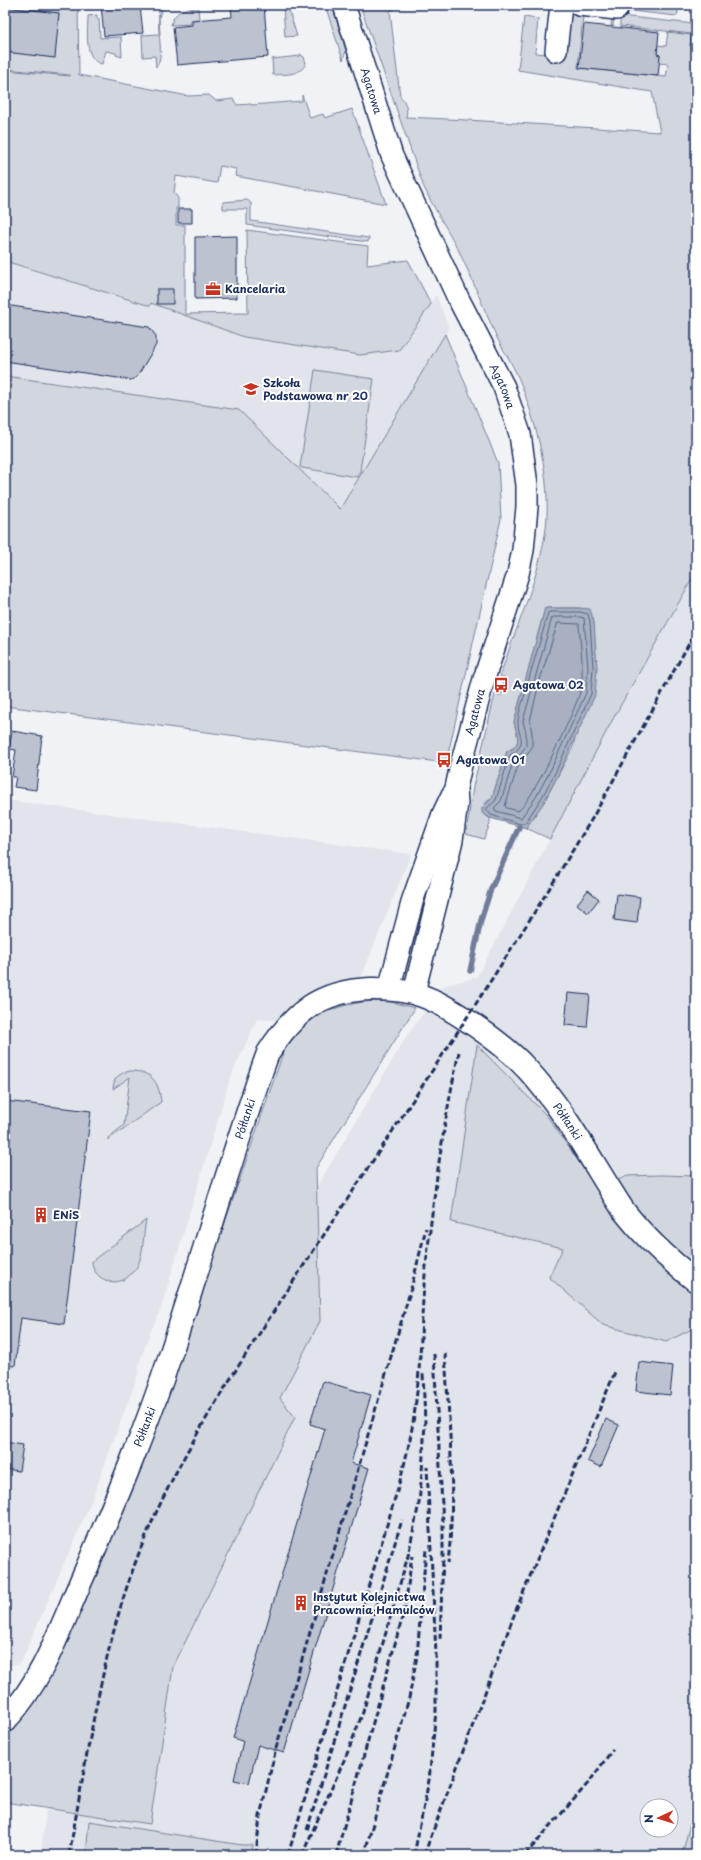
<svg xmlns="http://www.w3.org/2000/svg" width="701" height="1860" viewBox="0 0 701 1860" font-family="'Playpen Sans',sans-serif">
  <rect width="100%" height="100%" fill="#f1f2f5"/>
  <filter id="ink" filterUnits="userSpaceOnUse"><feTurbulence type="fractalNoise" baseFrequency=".025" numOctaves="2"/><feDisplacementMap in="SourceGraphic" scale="8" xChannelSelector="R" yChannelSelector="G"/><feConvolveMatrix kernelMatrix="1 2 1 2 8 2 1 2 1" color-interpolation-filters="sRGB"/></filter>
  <g filter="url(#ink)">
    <path fill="#e1e4ea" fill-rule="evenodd" d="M 5,261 L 149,306 L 151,303 L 244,337 L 360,355 L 399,350 L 436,295 L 449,328 L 340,509 L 248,419 L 5,376 Z
      M 696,572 L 696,1855 L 41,1855 L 57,1705 L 164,1444 L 406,1037 L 443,986 L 477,977 L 614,717 ZM 647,1806 L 671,1806 L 671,1830 L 647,1830 Z
      M 5,800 L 411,854 L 356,990 L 291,1021 L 257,1019 L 230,1079 L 161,1308 L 156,1321 L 150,1332 L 139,1364 L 139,1370 L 135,1383 L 91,1502 L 22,1660 L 17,1665 L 5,1664 Z"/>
    <path fill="#d2d6df" stroke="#76829e" d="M 5,5 L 78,5 L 79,75 L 188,96 L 209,95 L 216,101 L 233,99 L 237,105 L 251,104 L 251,105 L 302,101 L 302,95 L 310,118 L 323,114 L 325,118 L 352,109 L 386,204 L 235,176 L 236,169 L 220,166 L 217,183 L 176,176 L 174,193 L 178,198 L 178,208 L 176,208 L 176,225 L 185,225 L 185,314 L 248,313 L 247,230 L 368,246 L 367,265 L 408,260 L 431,304 L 399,350 L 360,355 L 244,337 L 151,303 L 150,306 L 5,261 L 5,70 L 70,76 L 70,75 L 5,69 L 5,52 L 54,57 L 59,13 L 5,7 Z
      M 158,5 L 164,5 C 163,8 161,11 160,14 C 155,28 166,55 156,67 L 155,56 L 143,57 L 142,35 L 160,34 Z
      M 283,5 L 287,5 L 297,36 L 285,37 Z
      M 325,5 L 332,5 L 346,51 L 343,60 Z
      M 360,5 L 395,5 L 396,8 L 390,11 L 400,96 C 406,102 408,110 406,117 L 467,120 L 660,132 L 652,92 L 518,70 L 524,17 L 538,19 L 535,53 L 563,55 L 569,15 L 575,12 L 614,16 L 613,26 L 611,26 L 612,18 L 583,15 L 578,68 L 666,77 L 668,64 L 659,63 L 660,55 L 657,54 L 657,45 L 666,46 L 668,32 L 691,35 L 690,46 L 692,34 L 620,26 L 620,16 L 694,24 L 696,13 L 696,572 L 614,717 L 550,839 L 526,828 L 544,802 L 573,747 L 594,643 L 594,622 L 580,608 L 545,608 L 514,722 C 517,735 523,745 507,751 L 492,798 L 485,803 L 486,816 L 490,818 L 490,824 L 484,839 L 466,834 L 473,787 L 495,694 L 501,695 L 505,678 L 500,676 C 515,629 537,584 545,535 C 553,487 538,428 521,384 C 515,368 505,353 497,338 C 484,309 472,278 458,249 C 447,228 433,208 423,185 Z
      M 622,5 L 659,7 L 660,5 L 679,6 L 677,16 L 621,10 Z
      M 198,7 L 199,19 L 190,20 L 190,24 L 171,25 C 174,11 185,8 198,7 Z
      M 97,15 L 97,19 L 99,19 L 100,38 L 121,37 L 122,57 L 116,55 L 116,53 L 106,51 L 102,64 C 83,60 88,30 88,16 Z
      M 300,54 L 304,57 L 306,63 C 301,76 285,74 273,75 L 272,59 L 300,56 Z
      M 247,200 L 251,203 L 251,221 L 369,238 L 368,242 L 247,225 L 247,209 L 223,209 L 223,202 Z
      M 445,334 L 498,463 L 501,519 L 446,763 L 5,706 L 5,376 L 239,410 L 340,509 Z
      M 315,370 L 374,379 L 360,471 L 357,477 L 302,468 L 300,467 Z
      M 373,1001 L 391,1002 L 415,1008 L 316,1168 L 320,1321 L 280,1398 L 295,1417 L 173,1667 L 150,1824 L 5,1802 L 5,1735 L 21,1720 L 34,1702 L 180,1354 L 284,1050 C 289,1044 294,1036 299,1030 C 318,1011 347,1003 373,1001 Z
      M 477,1045 L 547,1116 L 615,1214 L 655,1258 L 696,1295 L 696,1324 L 690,1330 L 666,1342 L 603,1325 L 549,1277 L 563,1248 L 451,1222 Z
      M 130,1071 C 152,1071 159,1082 161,1102 L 108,1140 L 108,1138 L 124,1125 L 130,1077 L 113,1089 C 114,1077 118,1074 130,1071 Z
      M 661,1175 L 696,1176 L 696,1266 L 653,1231 L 617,1180 L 627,1176 Z
      M 146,1220 C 143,1234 144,1254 137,1267 C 134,1271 128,1278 123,1280 C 109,1286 92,1276 92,1261 Z
      M 696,1801 L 696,1855 L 682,1855 Z
      M 89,1821 L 242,1845 L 253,1845 L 252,1855 L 86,1855 Z"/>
    <path fill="#a8b0c2" stroke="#707c9a" d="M 545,608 L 580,608 L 590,609 L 594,622 L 597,668 L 595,695 L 559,773 L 544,802 L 526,828 L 490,818 L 482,813 L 482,808 L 492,798 L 507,751 C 523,746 517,735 514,722 Z"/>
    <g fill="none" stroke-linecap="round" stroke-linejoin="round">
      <path stroke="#536386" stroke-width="1" d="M 550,612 L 580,612 L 588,614 L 590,622 L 593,668 L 591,694 L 556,771 L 541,799 L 525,823 L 520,824 L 491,815 L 486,809 L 496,800 L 510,755 C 530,743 517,737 518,720 C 519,711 523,702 525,693 C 532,666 541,640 548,613 Z
        M 554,617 L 580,617 L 584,618 L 588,668 L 586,693 L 551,769 L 536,797 L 521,818 L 496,811 L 494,808 L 501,801 L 514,759 L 520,754 L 526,746 L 526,733 L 523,721 L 552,618 Z
        M 558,623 L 579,624 C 580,645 585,672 580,692 C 576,709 531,804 518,811 L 507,808 L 505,806 L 519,763 L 525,758 L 532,747 L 532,734 L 530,721 L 539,683 Z"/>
      <path stroke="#707c9a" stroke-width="5.5" d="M 470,971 L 481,920 L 491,889 L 519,827"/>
    </g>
    <path fill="#bcc2d0" stroke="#1b2f5e" d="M 101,5 L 140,5 L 143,33 L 104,36 Z
      M 231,5 L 264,5 L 268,57 L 177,65 L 173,27 L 192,25 L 192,20 L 232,17 Z
      M 5,7 L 59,13 L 55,58 L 5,52 Z
      M 584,24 L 659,32 L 657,54 L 660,55 L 658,76 L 579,68 Z
      M 178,209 L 192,209 L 192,223 L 178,223 Z
      M 237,236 L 237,298 L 195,299 L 195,237 Z
      M 157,289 L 173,289 L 173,304 L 157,304 Z
      M 5,305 L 149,327 L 156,336 L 156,345 L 137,377 L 131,380 L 5,361 Z
      M 12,731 L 42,736 L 36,790 L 14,787 L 16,777 L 12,777 L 16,750 L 9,749 Z
      M 588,890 L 599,899 L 588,913 L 577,904 Z
      M 617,894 L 640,897 L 637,923 L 614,920 Z
      M 568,993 L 590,995 L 587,1027 L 565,1025 Z
      M 5,1101 L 91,1111 L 64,1324 L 21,1318 L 15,1366 L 5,1365 Z
      M 639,1362 L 673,1366 L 670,1395 L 636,1391 Z
      M 323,1381 L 371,1395 L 351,1463 L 369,1468 L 284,1753 L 258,1745 L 249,1783 L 234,1780 L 243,1741 L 233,1738 L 325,1429 L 310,1424 Z
      M 606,1419 L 619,1425 L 601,1467 L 588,1461 Z
      M 5,1442 L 23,1445 L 19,1471 L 5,1469 Z"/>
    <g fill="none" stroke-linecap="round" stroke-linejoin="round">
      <g stroke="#1b2f5e" stroke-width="24">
        <g id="minor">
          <path id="s1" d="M 344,5 L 392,156 L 458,298 L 504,387 L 520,434 L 527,485 L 527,507 L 523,550 L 518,574 L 484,679 L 461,765 L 456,788 L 457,803 L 452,840 L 414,992"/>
          <path d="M 579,5 L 617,9"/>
          <path d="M 556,51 L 561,5"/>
          <path d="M 389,989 L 413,899 L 443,814 L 452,795"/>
        </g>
      </g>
      <g stroke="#1b2f5e" stroke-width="25">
        <g id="tertiary">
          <path id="s2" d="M 5,1721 C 44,1680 62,1623 85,1572 C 116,1500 147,1427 171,1353 C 204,1253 232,1152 268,1053 C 294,1012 320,991 370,989 C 413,988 434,998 468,1021 C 489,1035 510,1050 527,1069 C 566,1111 593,1164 624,1211 C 645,1238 669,1260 696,1281"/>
        </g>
      </g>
      <use href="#minor" stroke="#fff" stroke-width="21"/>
      <use href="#tertiary" stroke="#fff" stroke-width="22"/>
      <path stroke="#1b2f5e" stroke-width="3" stroke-dasharray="6 3" stroke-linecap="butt" d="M 445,1353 C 449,1423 456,1493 448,1563
        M 434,1354 L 443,1524 L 443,1556 L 440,1639
        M 307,1830 L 402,1520
        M 69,1855 C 89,1746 104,1633 148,1531 C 188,1438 246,1355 300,1271 C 387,1139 475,1008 559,873 L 593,817 L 696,631
        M 256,1855 L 260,1816 L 276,1748 L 412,1285 L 426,1228
        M 288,1855 L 398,1488 C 406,1459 413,1430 416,1400 C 421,1362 421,1323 424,1285 C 432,1207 442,1129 459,1052
        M 302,1855 L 349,1749 L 363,1712 L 408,1556 L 419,1503 L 422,1472 L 425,1423 L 423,1373
        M 336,1855 L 405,1608 L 412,1556
        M 364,1855 L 409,1698 L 417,1656 L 426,1549
        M 414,1855 L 429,1780 L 436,1711 L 436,1654 L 427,1467
        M 424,1855 L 516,1610 L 615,1372
        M 525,1855 L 590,1781 L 613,1749"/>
    </g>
  </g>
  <defs>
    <g id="office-bare" transform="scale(1.2)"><path d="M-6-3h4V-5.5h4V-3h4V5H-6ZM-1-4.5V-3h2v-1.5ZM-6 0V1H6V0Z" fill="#c8321e" stroke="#fff" stroke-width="2.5" paint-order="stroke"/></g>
    <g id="school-bare" transform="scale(1.2)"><path d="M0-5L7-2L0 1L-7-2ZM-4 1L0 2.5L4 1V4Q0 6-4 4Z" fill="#c8321e" stroke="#fff" stroke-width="2.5" paint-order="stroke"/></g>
    <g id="bus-bare" transform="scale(1.2)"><path d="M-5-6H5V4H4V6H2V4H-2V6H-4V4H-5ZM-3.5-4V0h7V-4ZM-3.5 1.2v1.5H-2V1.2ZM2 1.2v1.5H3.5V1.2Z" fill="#c8321e" stroke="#fff" stroke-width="2.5" paint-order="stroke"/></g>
    <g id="building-bare" transform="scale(1.2)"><path d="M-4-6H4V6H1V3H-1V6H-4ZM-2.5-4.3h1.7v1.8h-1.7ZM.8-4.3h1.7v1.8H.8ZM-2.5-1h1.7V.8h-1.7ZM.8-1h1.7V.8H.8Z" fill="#c8321e" stroke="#fff" stroke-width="2.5" paint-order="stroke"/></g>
  </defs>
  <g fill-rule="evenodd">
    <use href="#office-bare" x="213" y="289"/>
    <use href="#school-bare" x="251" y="389"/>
    <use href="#bus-bare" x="501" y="685"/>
    <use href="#bus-bare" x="444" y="760"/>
    <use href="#building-bare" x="41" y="1215"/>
    <use href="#building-bare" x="301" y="1603"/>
  </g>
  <g text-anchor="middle" stroke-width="4" stroke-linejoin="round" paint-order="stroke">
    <g font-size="11" fill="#1b2f5e" stroke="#fff">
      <text dy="4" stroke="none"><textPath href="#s1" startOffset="90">Agatowa</textPath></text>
      <text dy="4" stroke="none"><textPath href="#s1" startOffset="414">Agatowa</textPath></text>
      <text transform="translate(475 712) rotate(-75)" y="4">Agatowa</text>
      <text dy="4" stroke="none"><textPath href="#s2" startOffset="651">Półłanki</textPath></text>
      <text dy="4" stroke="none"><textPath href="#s2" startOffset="1095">Półłanki</textPath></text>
      <text dy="4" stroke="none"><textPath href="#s2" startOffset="327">Półłanki</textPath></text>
    </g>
    <g font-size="11" font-weight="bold" fill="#1b2f5e" stroke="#fff" text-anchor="start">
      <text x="225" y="293">Kancelaria</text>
      <text x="263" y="387">Szkoła<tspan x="263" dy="13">Podstawowa nr 20</tspan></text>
      <text x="513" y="689">Agatowa 02</text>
      <text x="456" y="764">Agatowa 01</text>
      <text x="53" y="1219">ENiS</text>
      <text x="313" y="1601">Instytut Kolejnictwa<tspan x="313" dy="13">Pracownia Hamulców</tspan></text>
    </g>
  </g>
  <rect width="701" height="1860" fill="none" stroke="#fff" stroke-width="20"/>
  <rect x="10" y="10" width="681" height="1840" fill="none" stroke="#1b2f5e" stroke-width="1.5" filter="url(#ink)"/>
  <g transform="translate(659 1818) rotate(266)"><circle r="19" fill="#ffffff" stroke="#a4acbf"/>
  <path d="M0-3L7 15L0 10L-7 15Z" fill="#c8321e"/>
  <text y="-6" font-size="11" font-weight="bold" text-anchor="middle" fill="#1b2f5e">N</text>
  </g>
</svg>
